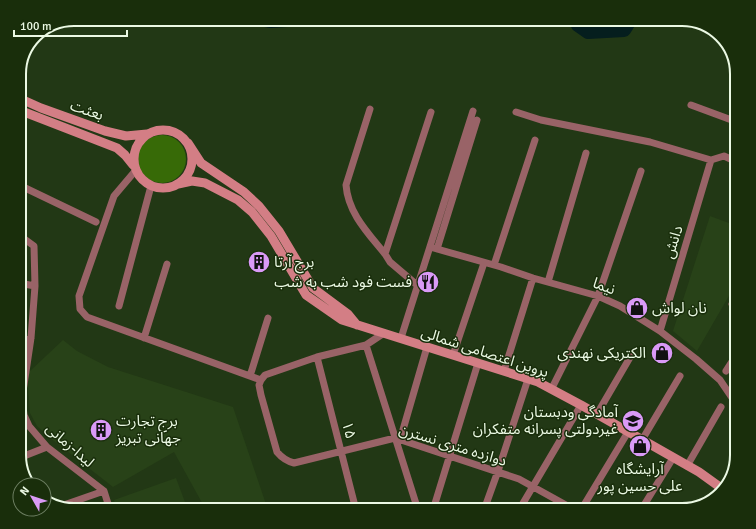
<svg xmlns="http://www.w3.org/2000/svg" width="756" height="529" viewBox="0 0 756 529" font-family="Signika,'Noto Sans Arabic',sans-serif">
  <rect width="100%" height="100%" fill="#223815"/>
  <path fill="#284218" d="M 710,216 L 737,226 L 737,282 L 697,351 L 673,331 Z
    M 63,340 L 77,351 L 108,367 L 233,407 L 268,510 L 206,510 L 174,452 L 113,487 L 49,437 L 37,426 L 30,413 L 28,387 L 29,372 Z
    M 176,478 L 188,510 L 117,510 L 114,500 Z"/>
  <path fill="#376a07" d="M138 159a24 24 0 1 1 48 0a24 24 0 1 1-48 0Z"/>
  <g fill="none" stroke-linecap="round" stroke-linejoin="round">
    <path stroke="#051e1e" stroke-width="14" d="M 260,19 L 271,21 L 304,19
      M 575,19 L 578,25 L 588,32 L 624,30 L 631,19"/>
    <path stroke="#996367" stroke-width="7" d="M 691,105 L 737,122
      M 370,109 L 346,185 C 348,213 368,233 385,254
      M 516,112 L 541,120 L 650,142 L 711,160 L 724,156 L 737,162
      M 136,170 L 114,196 L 79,296 L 80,309 L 87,317 L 261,380
      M 19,185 L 96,222
      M 19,235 L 34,246 L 35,286 L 31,338 L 22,398 L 24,415 L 29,426 L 47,447 L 104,491 L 110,510
      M 430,247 L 501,267 L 533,278 L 598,296 L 620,306 L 660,331 L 696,359 L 720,380 L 737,405
      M 437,249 L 477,120
      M 494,265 L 535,140
      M 548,282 L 586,153
      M 19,283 L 35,286
      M 417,285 L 390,262 L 385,254 L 431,112
      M 732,304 L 737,294
      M 119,306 L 151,186
      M 660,331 L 711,160
      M 384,333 L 366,345 L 317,357 L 265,375 L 261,380 L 259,385 L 261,395 L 277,452 C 282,458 286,461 294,463 L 395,438 L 519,479 L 575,510
      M 144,338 L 167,264
      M 401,338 L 473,111
      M 19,342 L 31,338
      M 366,345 L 418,510
      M 453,355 L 484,263
      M 317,357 L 356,510
      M 504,371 L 533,278
      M 726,371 L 737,354
      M 250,376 L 268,318
      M 552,388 L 598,296 L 641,171
      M 597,414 L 632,354
      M 400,440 L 427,347
      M 642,440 L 680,376
      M 19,458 L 47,447
      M 687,466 L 721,407
      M 61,506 L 104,491
      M 433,510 L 478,363
      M 484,510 L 498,471 L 528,379
      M 519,510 L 581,405
      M 581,510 L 628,432
      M 641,510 L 673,458"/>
    <path stroke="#d37e85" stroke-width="9" d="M 21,99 L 41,108 L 105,131 L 126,136 L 147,134
      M 19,110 L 117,148 L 125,155 L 133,165
      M134 159a29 29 0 1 1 58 0a29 29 0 1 1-58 0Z
      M 188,143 L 201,163 L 244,192 L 259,206 L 279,231 L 313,288 L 348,314 L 357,325
      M 178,184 L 192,181 L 205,183 L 238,200 L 252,212 L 271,236 L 306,295 L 342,320 L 538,382 L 581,405 L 699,472 L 724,490"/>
  </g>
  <defs>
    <g id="building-disc" transform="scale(1.15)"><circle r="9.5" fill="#da9af7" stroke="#192e0b"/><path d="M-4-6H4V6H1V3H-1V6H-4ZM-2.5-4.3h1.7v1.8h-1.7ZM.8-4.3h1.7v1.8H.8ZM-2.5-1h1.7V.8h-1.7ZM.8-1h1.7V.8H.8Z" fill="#111"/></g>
    <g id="restaurant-disc" transform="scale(1.15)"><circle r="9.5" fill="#da9af7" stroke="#192e0b"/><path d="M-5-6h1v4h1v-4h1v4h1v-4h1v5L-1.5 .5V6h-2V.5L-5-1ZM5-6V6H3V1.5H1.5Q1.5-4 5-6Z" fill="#111"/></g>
    <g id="shop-disc" transform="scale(1.15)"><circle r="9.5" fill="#da9af7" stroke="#192e0b"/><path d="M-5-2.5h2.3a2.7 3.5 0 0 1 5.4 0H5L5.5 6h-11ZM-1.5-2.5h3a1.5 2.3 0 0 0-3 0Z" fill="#111"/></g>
    <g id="school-disc" transform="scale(1.15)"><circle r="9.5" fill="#da9af7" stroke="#192e0b"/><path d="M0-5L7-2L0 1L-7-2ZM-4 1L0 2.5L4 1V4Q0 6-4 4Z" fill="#111"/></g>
  </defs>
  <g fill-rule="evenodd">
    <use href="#building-disc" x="259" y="262"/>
    <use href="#restaurant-disc" x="428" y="282"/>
    <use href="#shop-disc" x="637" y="308"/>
    <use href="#shop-disc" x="662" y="353"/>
    <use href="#school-disc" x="633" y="421"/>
    <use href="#building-disc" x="101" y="430"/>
    <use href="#shop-disc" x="640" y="446"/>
  </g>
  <g text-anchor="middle" stroke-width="3" stroke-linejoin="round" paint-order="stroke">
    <g font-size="15" fill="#ebf9e4" stroke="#192e0b">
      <text transform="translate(87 110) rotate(19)" y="5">بعثت</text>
      <text transform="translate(673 242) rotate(-73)" y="5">دانش</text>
      <text transform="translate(604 286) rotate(20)" y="5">نیما</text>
      <text transform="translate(485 352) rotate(18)" y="5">پروین اعتصامی شمالی</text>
      <text transform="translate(349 430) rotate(76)" y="5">۱۵</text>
      <text transform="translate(70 445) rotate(41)" y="5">لیدا-زمانی</text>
      <text transform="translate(453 445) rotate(17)" y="5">دوازده متری نسترن</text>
    </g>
    <g font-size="15" fill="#ebf9e4" stroke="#192e0b" text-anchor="start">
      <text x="274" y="267">برج آرتا</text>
      <text x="412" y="287" text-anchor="end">فست فود شب به شب</text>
      <text x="652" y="313">نان لواش</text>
      <text x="646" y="358" text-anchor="end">الکتریکی نهندی</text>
      <text x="618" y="417" text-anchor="end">آمادگی ودبستان<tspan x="618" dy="17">غیردولتی پسرانه متفکران</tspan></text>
      <text x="116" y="426">برج تجارت<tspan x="116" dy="17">جهانی تبریز</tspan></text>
      <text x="640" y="474" text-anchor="middle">آرایشگاه<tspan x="640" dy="17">علی حسین پور</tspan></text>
    </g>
  </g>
  <path d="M0 0H756V529H0ZM74 26H682A48 48 0 0 1 730 74V455A48 48 0 0 1 682 503H74A48 48 0 0 1 26 455V74A48 48 0 0 1 74 26Z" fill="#192e0b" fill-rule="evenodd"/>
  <path fill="none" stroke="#ebf9e4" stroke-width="2" d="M74 26H682A48 48 0 0 1 730 74V455A48 48 0 0 1 682 503H74A48 48 0 0 1 26 455V74A48 48 0 0 1 74 26Z"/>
  <g transform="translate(32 497) rotate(309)"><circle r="19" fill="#192e0b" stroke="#6d7f62"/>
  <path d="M0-3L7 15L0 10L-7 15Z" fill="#da9af7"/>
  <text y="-6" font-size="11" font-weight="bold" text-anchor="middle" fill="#ebf9e4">N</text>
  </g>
  <path d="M14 30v6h113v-6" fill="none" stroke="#ebf9e4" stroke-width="2"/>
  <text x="20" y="30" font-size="12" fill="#ebf9e4" stroke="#192e0b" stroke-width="3" paint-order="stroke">100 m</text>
</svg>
